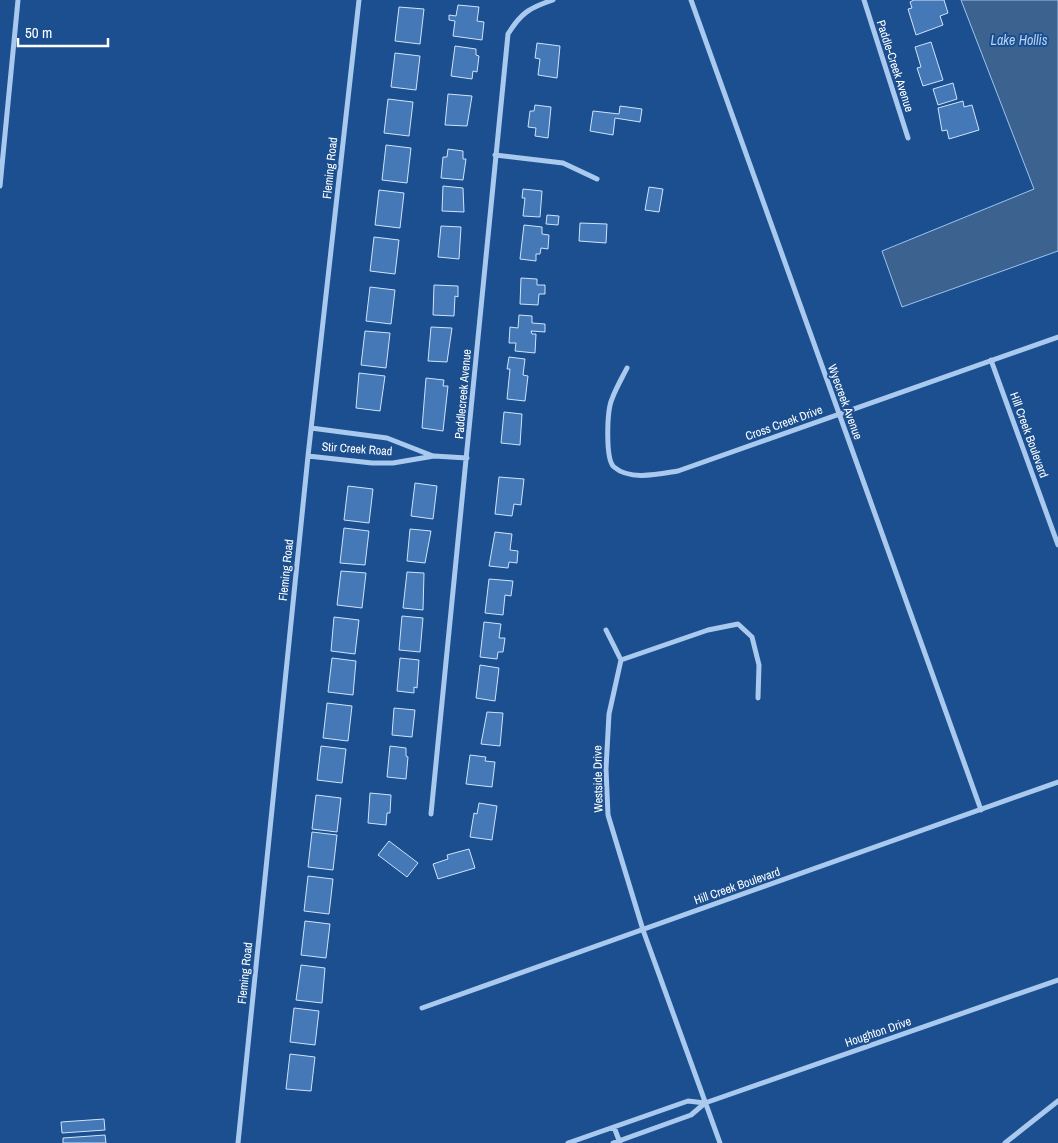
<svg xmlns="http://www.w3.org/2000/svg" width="1058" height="1143" viewBox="0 0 1058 1143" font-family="'Archivo Narrow',sans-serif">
  <rect width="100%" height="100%" fill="#1b4f8f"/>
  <path fill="#3c6290" stroke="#9cc4f0" d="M 961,0 L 1058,0 L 1058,251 L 902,307 L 882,251 L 1034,189 Z"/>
  <path fill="#4478b7" stroke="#cfe3fa" d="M 914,0 L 944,0 L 948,13 L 940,16 L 943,25 L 916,35 L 908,9 L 912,8 L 910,2 Z
    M 458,5 L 479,7 L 477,21 L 484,22 L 482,40 L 453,36 L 455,21 L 449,20 L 449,15 L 456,16 Z
    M 399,7 L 424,9 L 420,44 L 395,41 Z
    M 931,42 L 943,80 L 923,86 L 917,68 L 921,67 L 915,47 Z
    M 537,43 L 560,46 L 557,78 L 538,75 L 540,59 L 535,58 Z
    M 455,46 L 476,49 L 476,55 L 479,56 L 477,72 L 473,71 L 472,79 L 451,76 Z
    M 395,53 L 420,56 L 416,90 L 391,87 Z
    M 953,83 L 957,99 L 938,105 L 933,89 Z
    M 448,94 L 472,96 L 467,126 L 445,125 Z
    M 388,99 L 413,102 L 409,136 L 384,133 Z
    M 963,101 L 964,107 L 972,105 L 979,130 L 949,139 L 947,130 L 942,131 L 938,108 Z
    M 535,105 L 551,107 L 548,138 L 535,136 L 536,128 L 528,127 L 530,111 L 534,111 Z
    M 620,106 L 642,109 L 640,122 L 615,118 L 613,135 L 590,131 L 593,111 L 619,114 Z
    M 386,145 L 411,148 L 407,183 L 382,180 Z
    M 448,149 L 463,151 L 463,159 L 466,159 L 463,180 L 441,178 L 443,157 L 447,157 Z
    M 443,186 L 463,188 L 464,212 L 442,211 Z
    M 649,187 L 663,189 L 659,212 L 645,210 Z
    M 523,189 L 542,191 L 540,217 L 523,216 L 525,198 L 522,198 Z
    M 379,190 L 404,193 L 400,228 L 375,225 Z
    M 547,215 L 559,216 L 558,225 L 546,224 Z
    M 580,223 L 607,224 L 606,243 L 579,241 Z
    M 524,225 L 542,227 L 542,234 L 549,235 L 548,249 L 541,248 L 540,254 L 536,254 L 536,261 L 520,259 Z
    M 441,226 L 461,227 L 459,259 L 438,257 Z
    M 374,237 L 399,240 L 395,274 L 370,271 Z
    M 521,278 L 537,279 L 537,285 L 545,285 L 545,294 L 539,294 L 538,305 L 520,304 Z
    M 434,285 L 458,286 L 458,297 L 455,296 L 454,316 L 433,315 Z
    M 370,287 L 395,290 L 391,324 L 366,321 Z
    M 519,315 L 532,316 L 532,323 L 545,324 L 545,332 L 531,331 L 532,334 L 536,334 L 535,353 L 515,351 L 516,343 L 509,343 L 510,327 L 518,328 Z
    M 431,327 L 452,328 L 447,362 L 428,361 Z
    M 365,331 L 390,333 L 386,368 L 361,365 Z
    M 509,357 L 525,359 L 523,375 L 528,376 L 525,401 L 507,399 L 510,369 L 507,369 Z
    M 359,373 L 385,376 L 380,411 L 356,408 Z
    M 426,378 L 444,380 L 443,386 L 448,386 L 443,431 L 422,428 Z
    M 504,412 L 522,414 L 520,445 L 501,443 Z
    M 499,477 L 524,479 L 521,505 L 514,504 L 512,516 L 495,514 Z
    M 415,483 L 437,486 L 433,519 L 411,516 Z
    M 348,486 L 373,489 L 369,523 L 344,520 Z
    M 344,528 L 369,531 L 365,565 L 340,563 Z
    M 410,529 L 431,531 L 425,563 L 407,561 Z
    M 495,532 L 512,534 L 510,550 L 518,551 L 517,563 L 509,562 L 508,568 L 489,566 Z
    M 341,571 L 366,573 L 362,608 L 337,605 Z
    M 407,572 L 424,573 L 423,610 L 403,608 Z
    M 489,579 L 513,581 L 511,596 L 505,595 L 503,615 L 485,613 Z
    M 402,616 L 423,618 L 420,652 L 399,650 Z
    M 334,617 L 359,620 L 355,654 L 331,651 Z
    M 484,622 L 501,624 L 499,638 L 505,638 L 503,652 L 498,652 L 497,659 L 480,657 Z
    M 332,658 L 356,661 L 353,695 L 328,692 Z
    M 400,658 L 419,660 L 417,688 L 414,687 L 414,693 L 397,691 Z
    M 480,665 L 499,668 L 495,701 L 476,698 Z
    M 327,703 L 352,706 L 348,741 L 323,738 Z
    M 394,708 L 415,710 L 412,737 L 392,735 Z
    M 487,712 L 503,713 L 500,746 L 481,744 Z
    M 321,746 L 346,749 L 342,783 L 317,780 Z
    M 390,746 L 406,748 L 406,756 L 408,757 L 406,779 L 387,777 Z
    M 470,755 L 486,757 L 485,761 L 495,762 L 492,787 L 466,784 Z
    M 370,793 L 391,795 L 390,813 L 387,813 L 386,825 L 368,823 Z
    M 316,795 L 341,798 L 337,832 L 312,829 Z
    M 479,803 L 497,806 L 492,840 L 470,837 L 474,813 L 477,814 Z
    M 312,832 L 337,835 L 333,870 L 308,867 Z
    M 389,841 L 418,863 L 407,877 L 378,855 Z
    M 469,849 L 475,868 L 438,879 L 433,864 L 448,859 L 447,855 Z
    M 308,876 L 333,879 L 329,914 L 304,911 Z
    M 305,921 L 330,924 L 326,958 L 301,955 Z
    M 301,965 L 325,968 L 322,1003 L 296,1000 Z
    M 294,1008 L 319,1011 L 315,1045 L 290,1042 Z
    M 290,1054 L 315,1057 L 311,1091 L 286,1089 Z
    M 104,1119 L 105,1130 L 62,1133 L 61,1122 Z
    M 105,1135 L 106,1143 L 63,1143 L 63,1138 Z"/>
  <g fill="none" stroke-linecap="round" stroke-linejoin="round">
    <path stroke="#a9c9ee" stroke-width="5" d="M 691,0 L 981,810
      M 864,0 L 908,138
      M 495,155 L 563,163 L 597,179
      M 0,186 L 18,0
      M 991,360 L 1058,545
      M 627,368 C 622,378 616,388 612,399 C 607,410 605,459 614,467 C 630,481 659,474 678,471 L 1058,337
      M 311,428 L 387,438 L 433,456
      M 308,456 L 372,463 L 393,463 L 434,456 L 467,458
      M 606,630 L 621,660
      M 431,814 L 508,34 C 521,13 529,8 553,0
      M 422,1008 L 1058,782
      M 705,1103 L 1058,980
      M 614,1127 L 620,1143
      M 238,1143 L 308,456 L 359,0
      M 568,1143 L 688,1101 L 705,1103 L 691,1115 L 613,1143
      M 720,1143 L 643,930 L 608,815 L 606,769 L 609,714 L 621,660 L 708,630 L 738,624 L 752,637 L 759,665 L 758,698
      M 1005,1143 L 1058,1101"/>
  </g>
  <g text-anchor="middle" stroke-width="4" stroke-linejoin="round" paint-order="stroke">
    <g font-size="12" fill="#fff" stroke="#1b4f8f">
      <text transform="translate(895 66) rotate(72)" y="4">Paddle-Creek Avenue</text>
      <text transform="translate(330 168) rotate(-84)" y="4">Fleming Road</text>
      <text transform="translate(463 394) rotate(-85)" y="4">Paddlecreek Avenue</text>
      <text transform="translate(845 402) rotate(70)" y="4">Wyecreek Avenue</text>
      <text transform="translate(784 423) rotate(-20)" y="4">Cross Creek Drive</text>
      <text transform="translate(1029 435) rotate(70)" y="4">Hill Creek Boulevard</text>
      <text transform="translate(357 449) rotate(4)" y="4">Stir Creek Road</text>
      <text transform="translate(286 570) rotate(-84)" y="4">Fleming Road</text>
      <text transform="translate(598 779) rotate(-91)" y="4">Westside Drive</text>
      <text transform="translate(737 886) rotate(-19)" y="4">Hill Creek Boulevard</text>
      <text transform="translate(245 973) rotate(-84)" y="4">Fleming Road</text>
      <text transform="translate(878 1032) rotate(-19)" y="4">Houghton Drive</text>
    </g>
    <g font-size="14" font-style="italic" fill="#b5d3f5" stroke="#1b4f8f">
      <text x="1019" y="45">Lake Hollis</text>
    </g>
  </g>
  <path d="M18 38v8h90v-8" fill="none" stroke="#ffffff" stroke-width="2.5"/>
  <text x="25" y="38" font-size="15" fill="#ffffff" stroke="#1b4f8f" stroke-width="4" paint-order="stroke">50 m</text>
</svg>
